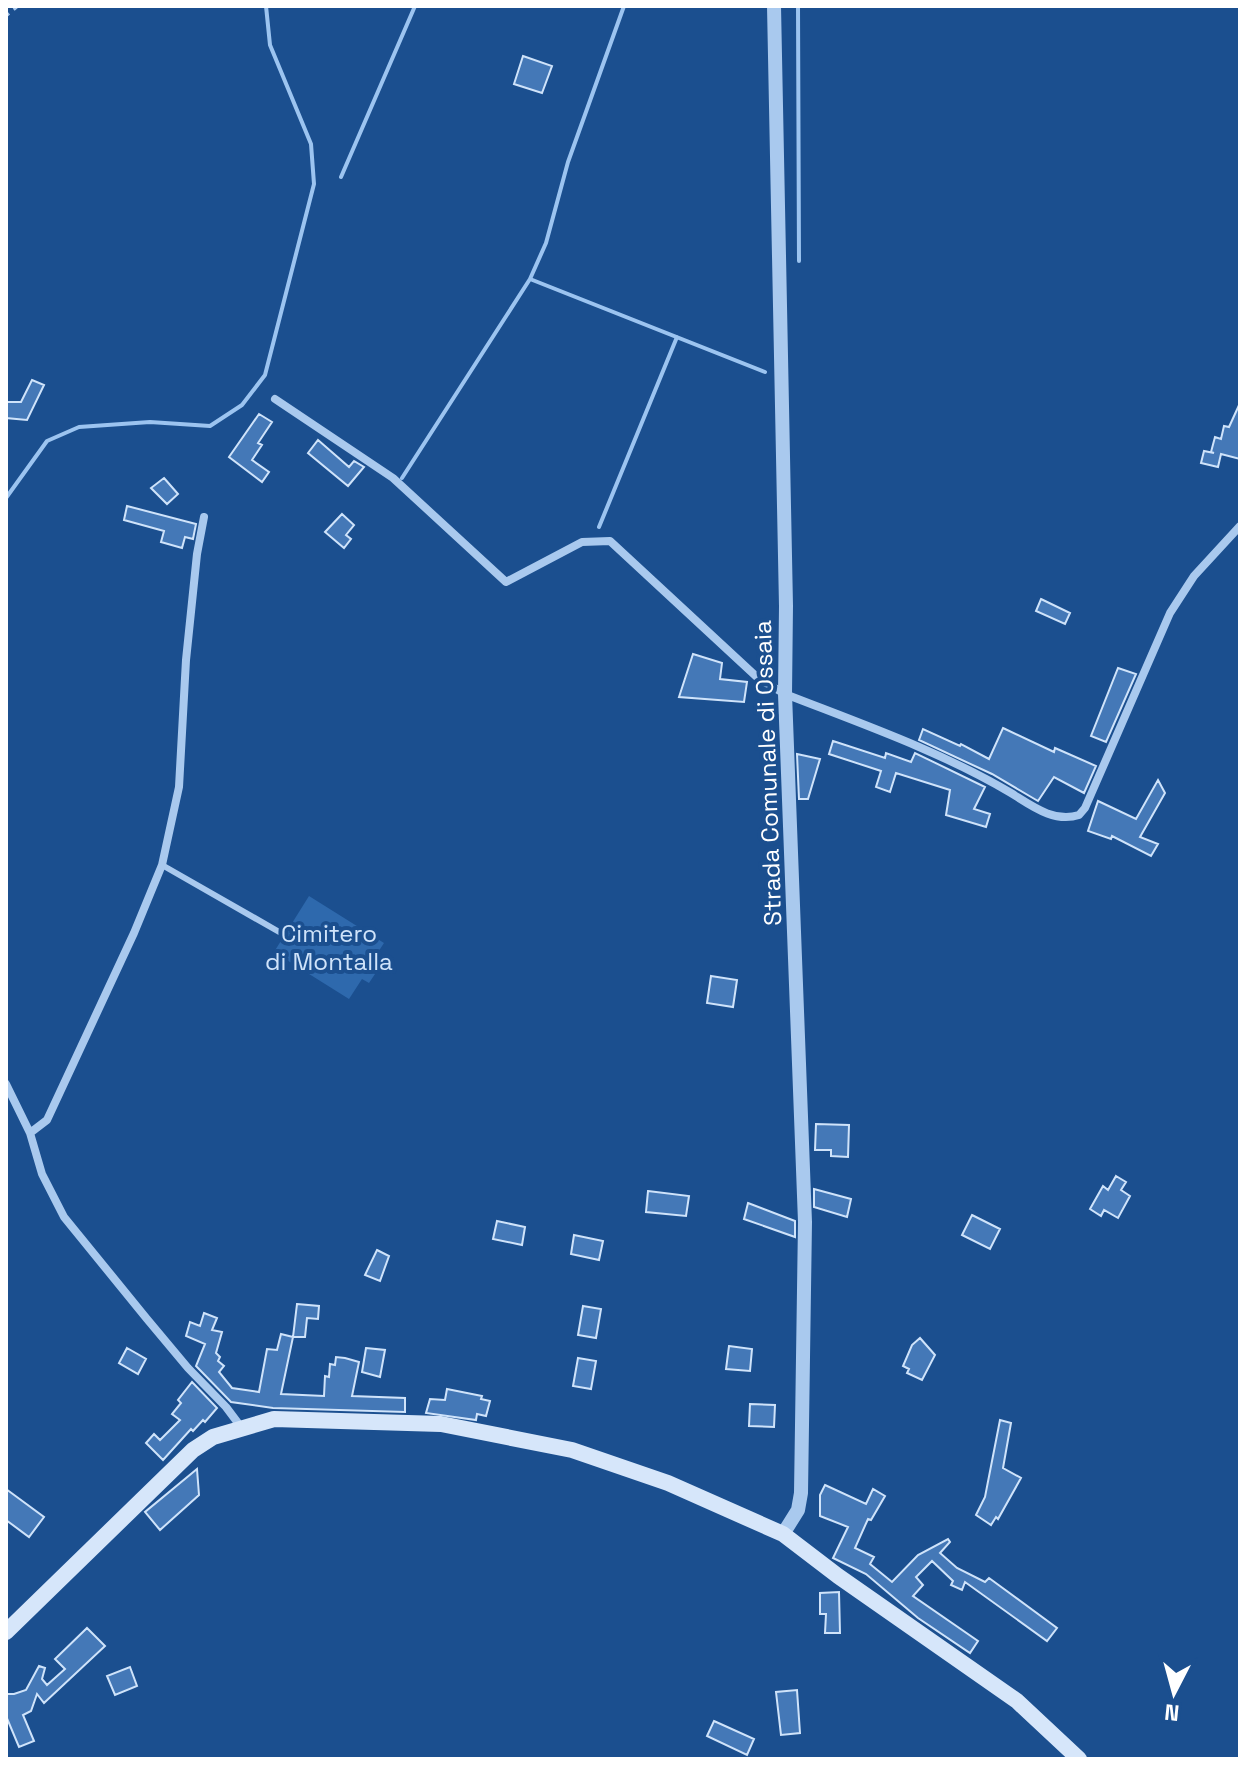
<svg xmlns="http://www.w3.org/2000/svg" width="1246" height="1765" viewBox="0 0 1246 1765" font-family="'Space Grotesk',sans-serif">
  <rect width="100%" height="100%" fill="#1b4f8f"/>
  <path fill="#2e69ad" d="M 309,896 L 384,943 L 369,966 L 377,971 L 369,983 L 362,979 L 349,999 L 274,952 Z"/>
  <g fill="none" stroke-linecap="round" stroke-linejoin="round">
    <path stroke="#9cc4f0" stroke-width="4" d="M 798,6 L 799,261
      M 341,177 L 415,6
      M 530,279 L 765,372
      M 402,478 L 530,279 L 546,243 L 568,162 L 624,6
      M 6,498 L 47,441 L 79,427 L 150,422 L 210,426 L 242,405 L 265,375 L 314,184 L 311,144 L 270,45 L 266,6
      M 599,527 L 677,337"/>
  </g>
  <path fill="#4478b7" stroke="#cfe3fa" stroke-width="2" d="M 523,56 L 552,66 L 542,93 L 514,84 Z
    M 32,380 L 44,385 L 27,420 L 6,418 L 6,402 L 21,402 Z
    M 1240,403 L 1240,459 L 1221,454 L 1218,467 L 1201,463 L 1204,451 L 1214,453 L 1211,452 L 1215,437 L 1221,439 L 1224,426 L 1229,427 Z
    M 259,414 L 272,422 L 258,443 L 262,445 L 252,460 L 269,472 L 262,482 L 229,457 Z
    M 318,440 L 349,467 L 354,461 L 364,467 L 348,486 L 308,453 Z
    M 164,478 L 178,494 L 167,504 L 151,488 Z
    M 127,506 L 196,524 L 193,539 L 185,537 L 182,548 L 161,542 L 164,531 L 124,520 Z
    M 342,514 L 354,525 L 346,535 L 351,539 L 344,548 L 325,532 Z
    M 1041,599 L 1070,613 L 1065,624 L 1036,611 Z
    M 693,654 L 722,663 L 720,679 L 747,682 L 744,702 L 679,697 Z
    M 1118,668 L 1136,674 L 1106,742 L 1091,736 Z
    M 1003,728 L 1054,752 L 1055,748 L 1096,766 L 1084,793 L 1054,777 L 1038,801 L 992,774 L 919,740 L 923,729 L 960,746 L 961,744 L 989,759 Z
    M 833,741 L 885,758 L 886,753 L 911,762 L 915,753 L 985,787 L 974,809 L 990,814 L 986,827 L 946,815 L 950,790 L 896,773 L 890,792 L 876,787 L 881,771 L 829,754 Z
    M 797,754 L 820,759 L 808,799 L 799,799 Z
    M 1158,780 L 1165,793 L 1140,837 L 1158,844 L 1151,856 L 1112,836 L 1111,839 L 1088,831 L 1098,801 L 1136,819 Z
    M 711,976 L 737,980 L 733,1007 L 707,1003 Z
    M 816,1124 L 849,1125 L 848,1157 L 831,1156 L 831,1150 L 815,1150 Z
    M 1116,1176 L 1126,1182 L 1121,1190 L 1130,1196 L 1118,1218 L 1104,1210 L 1101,1216 L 1090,1209 L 1103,1186 L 1108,1190 Z
    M 814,1189 L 851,1199 L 847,1217 L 814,1207 Z
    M 648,1191 L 689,1196 L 686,1216 L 646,1212 Z
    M 748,1203 L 795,1221 L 795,1237 L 744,1219 Z
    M 972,1215 L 1000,1229 L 990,1249 L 962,1235 Z
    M 497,1221 L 525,1227 L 522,1245 L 493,1239 Z
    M 574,1235 L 603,1241 L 599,1260 L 571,1254 Z
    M 377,1250 L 389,1256 L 380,1281 L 365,1275 Z
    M 297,1304 L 319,1306 L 318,1319 L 307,1318 L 305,1337 L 293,1337 Z
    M 583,1306 L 601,1309 L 596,1338 L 578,1335 Z
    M 204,1313 L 217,1318 L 212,1330 L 222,1332 L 216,1353 L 220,1357 L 218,1361 L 224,1366 L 219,1372 L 232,1388 L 259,1392 L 267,1349 L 277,1350 L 281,1334 L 293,1337 L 281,1394 L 324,1396 L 325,1376 L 329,1377 L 330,1364 L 335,1365 L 336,1357 L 345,1358 L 359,1362 L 352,1396 L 405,1398 L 405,1412 L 273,1408 L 231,1402 L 196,1366 L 205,1344 L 186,1336 L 190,1322 L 200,1326 Z
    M 920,1338 L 935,1355 L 922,1380 L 907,1373 L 909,1369 L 903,1366 L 912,1345 Z
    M 729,1346 L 752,1349 L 750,1371 L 726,1369 Z
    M 127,1348 L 146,1359 L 138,1374 L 119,1363 Z
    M 366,1348 L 385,1350 L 380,1377 L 362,1372 Z
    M 578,1358 L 596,1361 L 591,1389 L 573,1386 Z
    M 192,1382 L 217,1408 L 205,1422 L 203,1420 L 193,1431 L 191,1429 L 163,1460 L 146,1443 L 154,1434 L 160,1440 L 180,1420 L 172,1414 L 181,1403 L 178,1400 Z
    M 447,1389 L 482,1396 L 481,1399 L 490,1401 L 486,1416 L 477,1414 L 476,1420 L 426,1413 L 430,1399 L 445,1400 Z
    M 750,1404 L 775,1405 L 774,1427 L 749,1426 Z
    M 1000,1420 L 1011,1423 L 1003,1468 L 1021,1478 L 998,1519 L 996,1517 L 991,1525 L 976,1515 L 985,1497 Z
    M 197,1469 L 199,1495 L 160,1530 L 145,1512 Z
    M 825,1485 L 866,1504 L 873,1489 L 885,1496 L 871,1520 L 868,1519 L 855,1548 L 874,1557 L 870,1564 L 892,1582 L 918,1555 L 948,1539 L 950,1542 L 940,1553 L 957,1568 L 985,1582 L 989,1578 L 1057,1628 L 1047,1641 L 965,1582 L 962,1590 L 951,1585 L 953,1581 L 932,1561 L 916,1577 L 923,1585 L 913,1596 L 978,1641 L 970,1653 L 918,1618 L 866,1574 L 833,1558 L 848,1527 L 820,1516 L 820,1495 Z
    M 6,1489 L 44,1517 L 29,1537 L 6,1520 Z
    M 839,1592 L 840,1633 L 825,1633 L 826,1614 L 820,1614 L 820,1593 Z
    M 87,1628 L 105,1646 L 44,1703 L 37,1694 L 31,1711 L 23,1715 L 34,1741 L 19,1747 L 6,1716 L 6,1694 L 14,1694 L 26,1690 L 39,1666 L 45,1668 L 42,1679 L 47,1685 L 65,1669 L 55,1659 Z
    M 130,1667 L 137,1686 L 115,1695 L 107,1676 Z
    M 797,1690 L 800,1733 L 781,1735 L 776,1692 Z
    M 714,1721 L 754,1739 L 747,1755 L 707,1736 Z"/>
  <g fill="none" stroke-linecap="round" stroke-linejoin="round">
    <path stroke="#a9c9ee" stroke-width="3" stroke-dasharray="4 6" stroke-linecap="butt" d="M 6,16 L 18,6"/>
    <path stroke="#a9c9ee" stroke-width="6" d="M 162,865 L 281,933"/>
    <path stroke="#a9c9ee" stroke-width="8" d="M 275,399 L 393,478 L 506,582 L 582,542 L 610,541 L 759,679 L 785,694 C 862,724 940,751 1011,793 C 1032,806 1054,823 1079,815 L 1085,808 L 1170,613 L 1194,576 L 1240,526
      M 6,1084 L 30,1133 L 42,1174 L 64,1217 L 147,1319 L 188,1368 L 226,1407 L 241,1427
      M 30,1133 L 47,1120 L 134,933 L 162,865 L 179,787 L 186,660 L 197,554 L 204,517"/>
    <path stroke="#a9c9ee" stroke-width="14" d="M 774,6 L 786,606 L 785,694 L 805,1222 L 801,1493 L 798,1510 L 783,1534"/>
    <path stroke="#d6e6fa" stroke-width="16" d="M 6,1632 L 193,1450 L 213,1437 L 274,1419 L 441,1424 L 572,1450 L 668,1483 L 783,1534 L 838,1576 L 1017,1701 L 1079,1759"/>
  </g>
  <g text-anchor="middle" stroke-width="8" stroke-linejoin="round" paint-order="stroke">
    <g font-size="24" fill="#fff" stroke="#1b4f8f">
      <text transform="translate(768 773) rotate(-92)" y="8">Strada Comunale di Ossaia</text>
    </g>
    <g font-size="24" fill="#cfe3fa" stroke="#1b4f8f">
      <text x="329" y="942">Cimitero<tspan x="329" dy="28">di Montalla</tspan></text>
    </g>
  </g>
  <rect width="1246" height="1765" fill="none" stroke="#ffffff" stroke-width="16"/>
  <g transform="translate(1174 1693) rotate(186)" stroke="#1b4f8f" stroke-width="6" paint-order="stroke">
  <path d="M0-6L14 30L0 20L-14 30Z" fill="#ffffff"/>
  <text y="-12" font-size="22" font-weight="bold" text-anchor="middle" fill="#ffffff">N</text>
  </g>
</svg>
